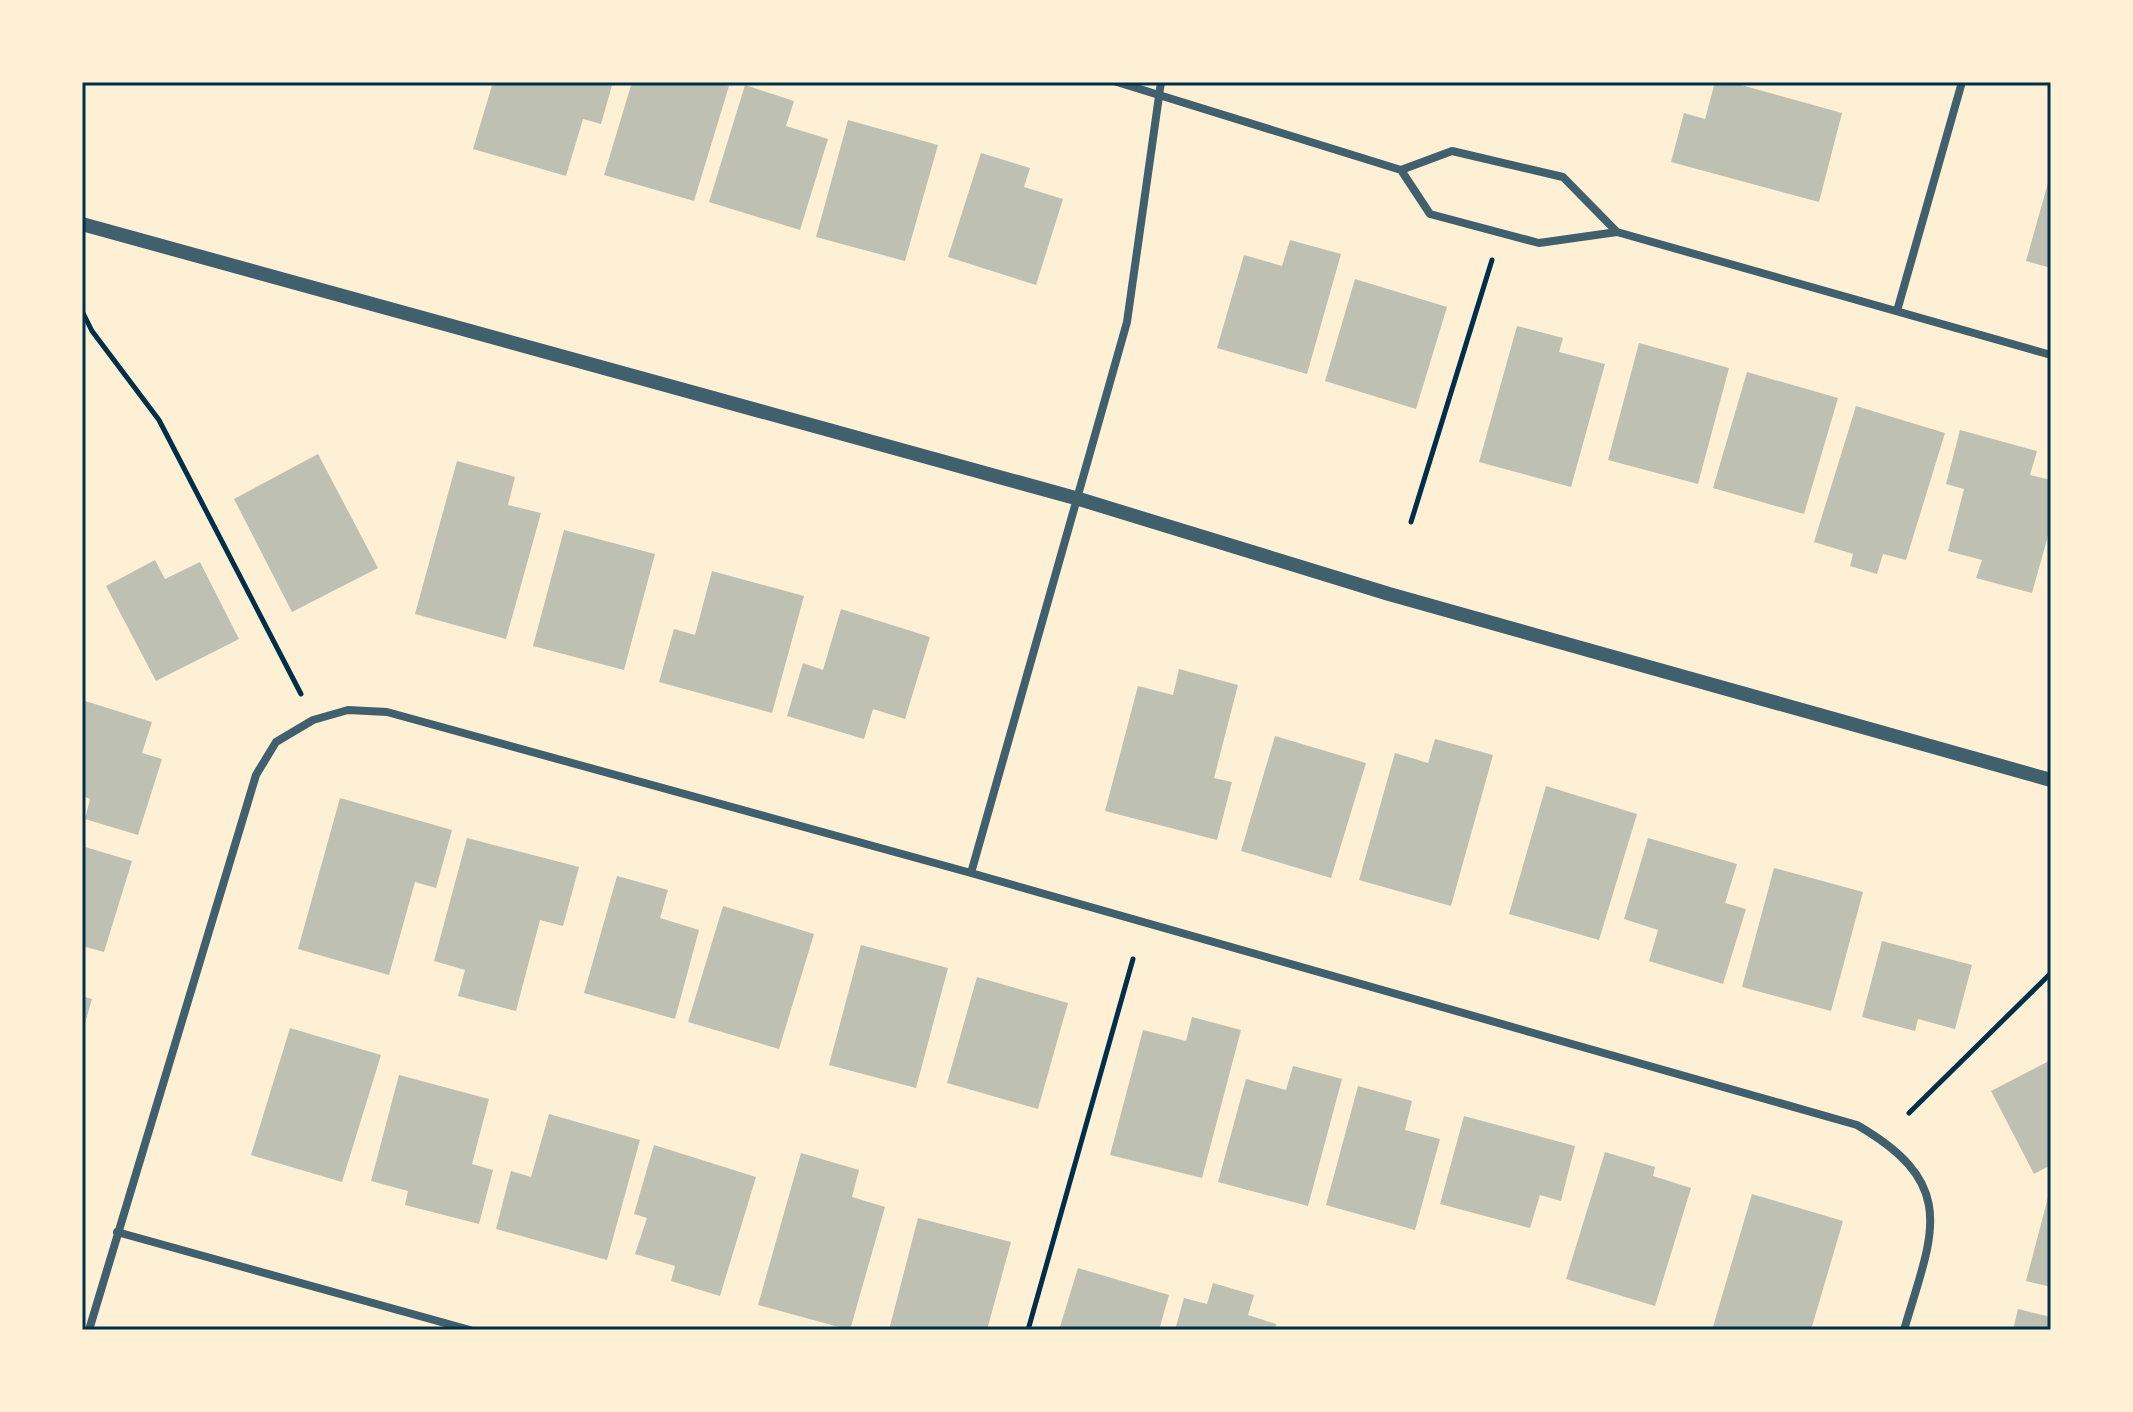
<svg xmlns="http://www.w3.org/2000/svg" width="2133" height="1412" viewBox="0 0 2133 1412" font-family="'Titillium Web',sans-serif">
  <rect width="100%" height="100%" fill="#fdf0d5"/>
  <path fill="#bec0b2" d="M 493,82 L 613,82 L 601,124 L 583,119 L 566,176 L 473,149 Z
    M 632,82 L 717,82 L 729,86 L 694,201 L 604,175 Z
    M 1715,82 L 1730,82 L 1842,113 L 1819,202 L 1671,162 L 1684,113 L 1705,119 Z
    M 745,85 L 794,101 L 786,126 L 828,139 L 800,230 L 709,202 Z
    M 848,120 L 938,145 L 905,261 L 816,237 Z
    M 981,153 L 1030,168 L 1024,187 L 1063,199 L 1036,285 L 948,257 Z
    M 2050,176 L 2051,176 L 2051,268 L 2026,261 Z
    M 1290,240 L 1341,254 L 1307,374 L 1217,348 L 1244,255 L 1282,266 Z
    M 1355,279 L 1447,307 L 1416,409 L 1325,381 Z
    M 1517,326 L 1563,338 L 1559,352 L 1605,364 L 1571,487 L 1479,462 Z
    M 1639,343 L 1729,368 L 1698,484 L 1608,460 Z
    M 1747,372 L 1838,398 L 1804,514 L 1713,488 Z
    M 1856,406 L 1945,433 L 1906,560 L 1883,554 L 1877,574 L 1850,566 L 1853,554 L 1814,542 Z
    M 1960,430 L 2037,451 L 2030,475 L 2051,480 L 2051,525 L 2032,593 L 1976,578 L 1982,560 L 1948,551 L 1964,489 L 1946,484 Z
    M 318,454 L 378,568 L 292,612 L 234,499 Z
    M 457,461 L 515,477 L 508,505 L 541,513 L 506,639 L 415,614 Z
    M 564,530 L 655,554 L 624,670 L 533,646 Z
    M 155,560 L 165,579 L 200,562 L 239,639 L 156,681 L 106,586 Z
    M 712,571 L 804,596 L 772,713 L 659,682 L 674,629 L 695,635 Z
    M 841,609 L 930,637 L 905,719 L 873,709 L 864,739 L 787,716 L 803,663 L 823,670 Z
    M 1179,669 L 1238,685 L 1214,778 L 1232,782 L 1217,840 L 1105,811 L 1138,686 L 1173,695 Z
    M 82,700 L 152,722 L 142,753 L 162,759 L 138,835 L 85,819 L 90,799 L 82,796 Z
    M 1275,736 L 1366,763 L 1331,878 L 1241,851 Z
    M 1435,739 L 1493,755 L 1451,906 L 1359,880 L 1395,753 L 1428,763 Z
    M 1546,786 L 1637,814 L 1599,940 L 1509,914 Z
    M 340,798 L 452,830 L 436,888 L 415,882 L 389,975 L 298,949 Z
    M 467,838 L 579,867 L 563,926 L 540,920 L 516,1011 L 458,996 L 465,970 L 434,961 Z
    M 1648,838 L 1737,864 L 1725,903 L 1746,909 L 1723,984 L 1649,961 L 1658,930 L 1624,919 Z
    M 82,846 L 132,861 L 104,952 L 82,946 Z
    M 1774,868 L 1863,892 L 1831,1011 L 1742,987 Z
    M 617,876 L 668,890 L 660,918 L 699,930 L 675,1019 L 584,993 Z
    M 723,906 L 814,934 L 779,1049 L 688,1022 Z
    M 1882,941 L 1972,965 L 1955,1029 L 1918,1019 L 1915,1031 L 1862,1017 Z
    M 861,945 L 948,968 L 916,1088 L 829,1065 Z
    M 977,977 L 1068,1003 L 1038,1109 L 947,1083 Z
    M 82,996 L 92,999 L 83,1030 L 82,1030 Z
    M 1192,1017 L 1241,1030 L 1202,1178 L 1110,1155 L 1143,1030 L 1186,1041 Z
    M 290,1028 L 381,1055 L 342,1182 L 251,1155 Z
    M 2051,1060 L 2051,1165 L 2034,1174 L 1991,1091 Z
    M 1293,1066 L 1342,1079 L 1308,1206 L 1218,1182 L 1246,1079 L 1286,1090 Z
    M 399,1075 L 489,1099 L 472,1164 L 493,1170 L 479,1224 L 405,1205 L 408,1191 L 371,1181 Z
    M 1358,1086 L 1412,1101 L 1405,1130 L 1440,1139 L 1415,1230 L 1326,1205 Z
    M 549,1114 L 640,1140 L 607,1260 L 496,1229 L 511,1171 L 531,1177 Z
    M 1464,1116 L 1575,1146 L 1561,1201 L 1540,1195 L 1530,1228 L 1440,1204 Z
    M 654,1145 L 756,1177 L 720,1296 L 671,1281 L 675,1266 L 635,1254 L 647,1218 L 634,1214 Z
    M 1605,1152 L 1655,1167 L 1653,1176 L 1691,1188 L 1655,1306 L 1566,1279 Z
    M 801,1153 L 859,1170 L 852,1197 L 885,1207 L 850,1330 L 758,1305 Z
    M 2050,1190 L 2051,1190 L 2051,1287 L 2026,1281 Z
    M 1752,1194 L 1843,1221 L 1811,1330 L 1712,1330 Z
    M 918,1218 L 1011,1242 L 987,1330 L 889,1330 Z
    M 1078,1268 L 1169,1295 L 1159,1330 L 1059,1330 Z
    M 1213,1283 L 1254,1295 L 1248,1315 L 1276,1324 L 1275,1330 L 1175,1330 L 1184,1298 L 1207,1304 Z
    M 2018,1309 L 2051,1317 L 2051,1330 L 2013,1330 Z"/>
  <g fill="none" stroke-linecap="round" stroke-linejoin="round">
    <path stroke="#003049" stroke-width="5" d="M 82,311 L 92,331 L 159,420 L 301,694
      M 1411,522 L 1492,260
      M 1909,1113 L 2051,973
      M 1028,1330 L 1133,959"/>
    <path stroke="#3f606c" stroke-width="8" d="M 1117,82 L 1401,170 L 1452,151 L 1563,177 L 1617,232 L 1539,243 L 1430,214 L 1401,170
      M 1617,232 L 2051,355
      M 1897,311 L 1962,82
      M 971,873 L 1127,322 L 1161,82
      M 117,1232 L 470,1330
      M 89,1330 L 256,775 L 276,742 L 313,720 L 348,710 L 387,712 L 971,873 L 1857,1125 C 1961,1185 1932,1234 1904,1330"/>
    <path stroke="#3f606c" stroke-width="14" d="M 82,224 L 1079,499 L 1389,594 L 2051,780"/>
  </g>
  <rect width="2133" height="1412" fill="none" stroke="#fdf0d5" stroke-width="168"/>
  <rect x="84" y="84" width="1965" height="1244" fill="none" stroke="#003049" stroke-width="3"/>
</svg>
